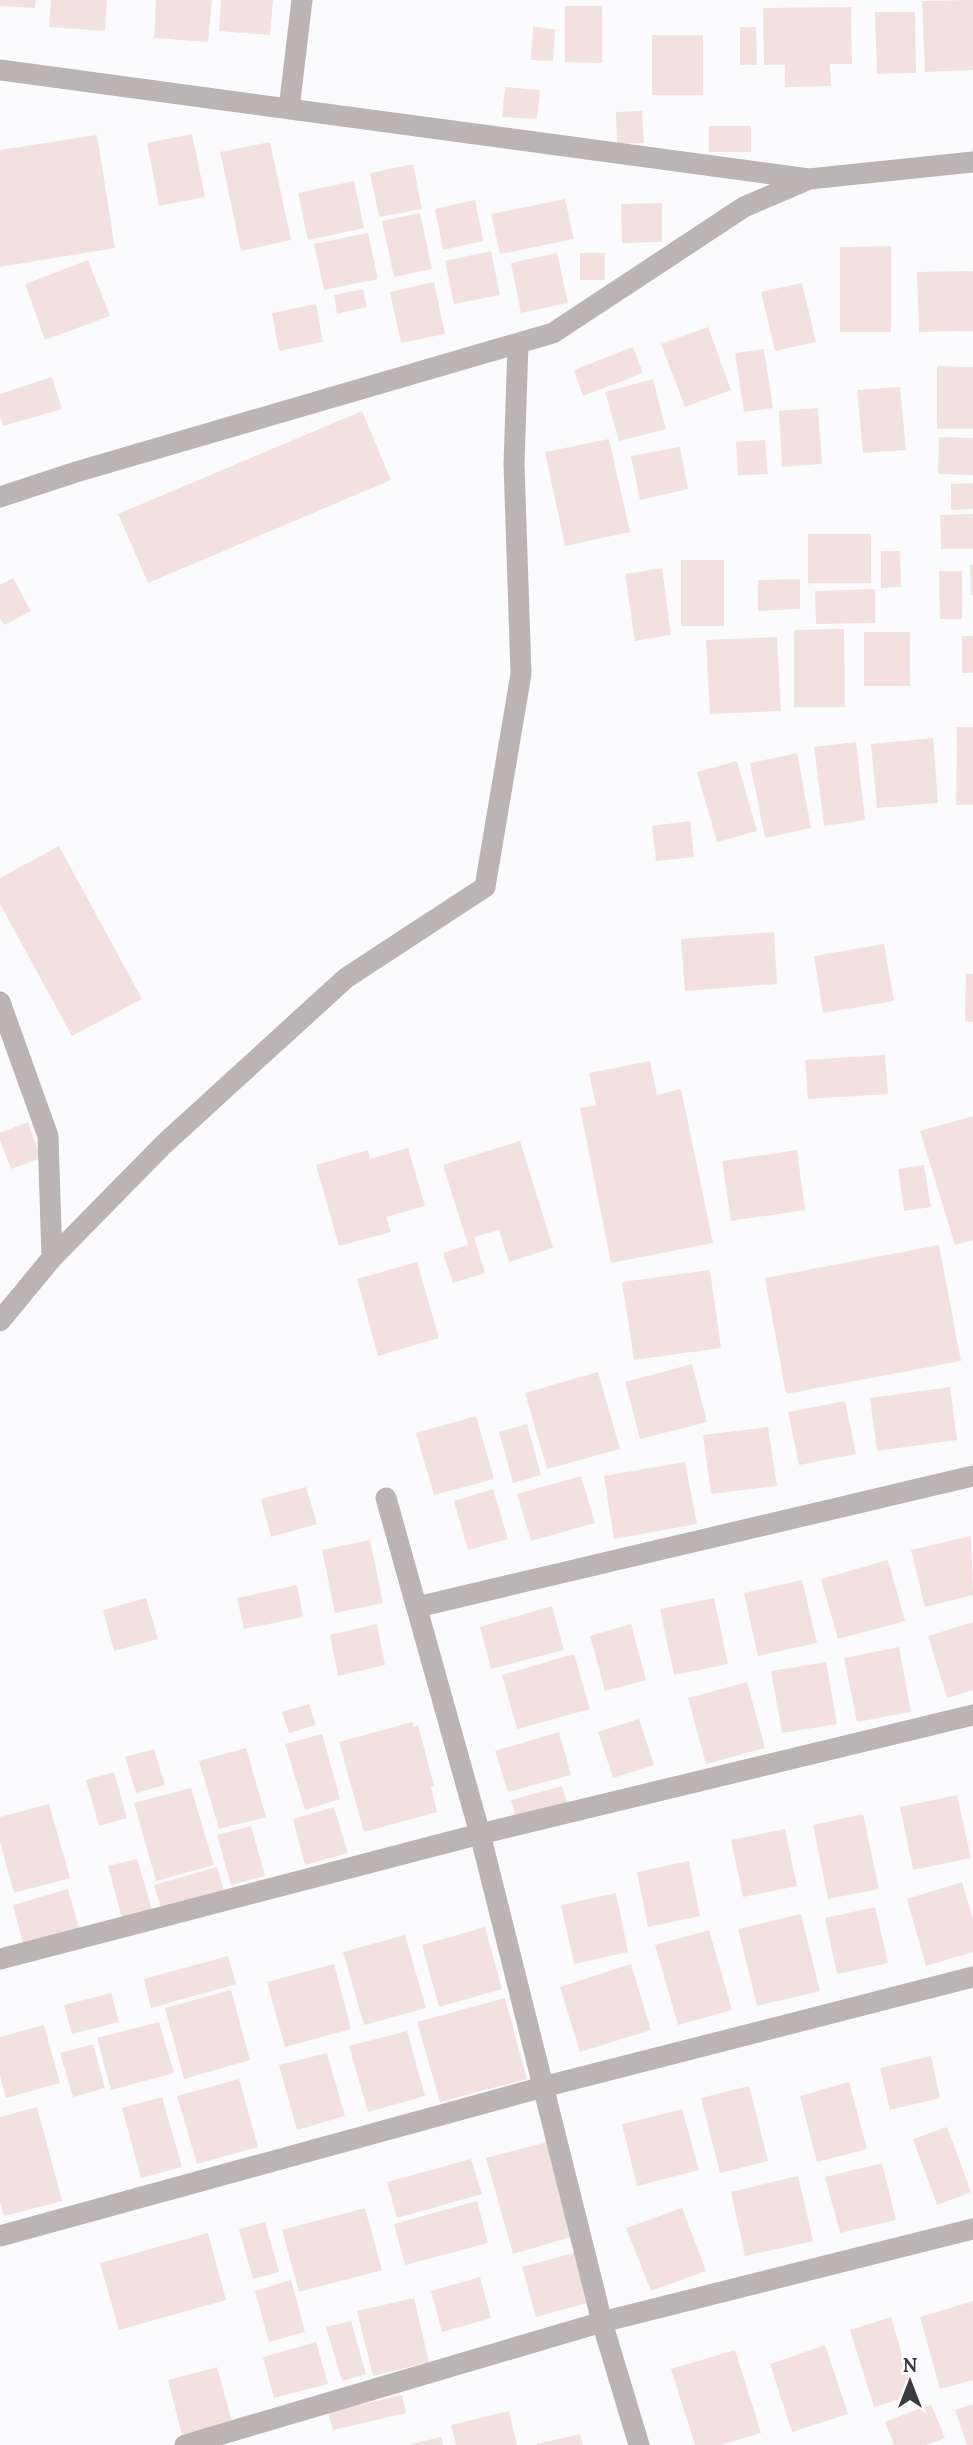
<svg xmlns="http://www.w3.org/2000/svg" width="973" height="2445" viewBox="0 0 973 2445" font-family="Lora,serif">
  <rect width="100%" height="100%" fill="#fbfbfe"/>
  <path fill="#f2e1df" d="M 0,0 L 36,0 L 35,8 L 0,6 Z
    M 51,0 L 107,0 L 105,31 L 49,27 Z
    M 156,0 L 212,0 L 208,42 L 154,38 Z
    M 221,0 L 273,0 L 270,35 L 219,31 Z
    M 973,0 L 973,70 L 925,72 L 922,1 Z
    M 565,6 L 602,6 L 602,63 L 565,62 Z
    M 851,7 L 852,64 L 830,64 L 831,86 L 785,87 L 785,65 L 764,65 L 763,8 Z
    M 875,12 L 915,12 L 916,73 L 877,74 Z
    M 533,27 L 555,29 L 553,61 L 531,60 Z
    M 740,27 L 756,27 L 757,65 L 740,65 Z
    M 652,35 L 703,35 L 703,95 L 652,95 Z
    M 505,87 L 540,90 L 537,119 L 502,117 Z
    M 642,111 L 644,143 L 617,144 L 616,112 Z
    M 709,126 L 751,126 L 751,152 L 709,152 Z
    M 192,134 L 205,197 L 159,206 L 147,143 Z
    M 97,135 L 115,248 L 0,267 L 0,150 Z
    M 270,142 L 291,240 L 241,251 L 220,152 Z
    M 413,164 L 422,209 L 379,217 L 370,173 Z
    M 354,181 L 364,228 L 308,240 L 298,193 Z
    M 565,199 L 574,239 L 500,254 L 491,214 Z
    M 475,200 L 483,241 L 443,250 L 435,209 Z
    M 662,203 L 662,242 L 622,243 L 621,204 Z
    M 420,213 L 432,269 L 394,277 L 382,221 Z
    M 368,233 L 378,279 L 324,290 L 314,244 Z
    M 891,246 L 891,332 L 840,332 L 840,247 Z
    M 491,251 L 500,295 L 454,304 L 445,261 Z
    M 557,253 L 568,303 L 521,313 L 511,263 Z
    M 580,253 L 605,253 L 605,280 L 580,280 Z
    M 88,260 L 110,316 L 45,340 L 25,284 Z
    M 973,271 L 973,331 L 919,332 L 917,272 Z
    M 434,282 L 445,334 L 401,343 L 390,292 Z
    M 802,283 L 816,342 L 775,351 L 761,292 Z
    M 363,289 L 367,307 L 337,314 L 334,295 Z
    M 316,304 L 323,342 L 279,351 L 272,313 Z
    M 708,327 L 731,390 L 685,407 L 661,344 Z
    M 633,347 L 643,373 L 583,396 L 574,370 Z
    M 764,349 L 773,408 L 744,412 L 735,353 Z
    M 937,366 L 973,367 L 973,429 L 937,429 Z
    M 52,377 L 62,409 L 3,426 L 0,416 L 0,394 Z
    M 653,379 L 666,429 L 619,441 L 605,392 Z
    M 900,387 L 906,450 L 863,453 L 857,390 Z
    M 818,408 L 822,464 L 782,467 L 779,411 Z
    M 362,411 L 391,480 L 148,583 L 118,514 Z
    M 939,437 L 973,438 L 973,475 L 938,474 Z
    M 609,439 L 630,532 L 565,546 L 545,452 Z
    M 765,440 L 768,474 L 738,475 L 736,442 Z
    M 680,447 L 688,489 L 640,500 L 631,456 Z
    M 973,483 L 973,509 L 951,510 L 951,484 Z
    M 973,514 L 973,549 L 941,549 L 940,515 Z
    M 808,534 L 871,534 L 871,583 L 808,583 Z
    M 881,551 L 900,551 L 901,587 L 881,588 Z
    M 681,560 L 724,560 L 724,626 L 681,626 Z
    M 970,565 L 973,565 L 973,595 L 971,595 Z
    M 662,568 L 671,635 L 635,641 L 625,574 Z
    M 939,571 L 962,571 L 962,619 L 940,619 Z
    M 13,578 L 31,611 L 4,625 L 0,618 L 0,585 Z
    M 800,579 L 800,609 L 758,611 L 758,580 Z
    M 875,589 L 875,623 L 816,624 L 815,591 Z
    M 844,629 L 845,707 L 794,707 L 794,630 Z
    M 864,632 L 910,632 L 910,686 L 864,686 Z
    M 962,636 L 973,636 L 973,673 L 962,673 Z
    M 777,637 L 781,711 L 710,714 L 706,640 Z
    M 957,727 L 973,727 L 973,805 L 956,805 Z
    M 933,738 L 938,803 L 877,808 L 871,744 Z
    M 856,742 L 865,820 L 824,826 L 814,747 Z
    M 797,753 L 811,828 L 765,838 L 750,763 Z
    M 737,761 L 757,831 L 717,842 L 697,772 Z
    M 690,821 L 694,857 L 656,861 L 652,826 Z
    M 59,846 L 142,999 L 72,1036 L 0,904 L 0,878 Z
    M 774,932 L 777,984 L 685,991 L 681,939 Z
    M 884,944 L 894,1001 L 823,1013 L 814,956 Z
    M 966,974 L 973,974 L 973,1022 L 965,1021 Z
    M 885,1055 L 888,1094 L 808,1099 L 805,1060 Z
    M 650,1061 L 657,1095 L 681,1089 L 713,1243 L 611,1263 L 580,1108 L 596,1105 L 589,1073 Z
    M 973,1116 L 973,1240 L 955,1245 L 920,1131 Z
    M 28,1122 L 41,1158 L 11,1169 L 0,1140 L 0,1133 Z
    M 520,1141 L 553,1248 L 509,1262 L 499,1230 L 474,1237 L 485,1273 L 453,1283 L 443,1253 L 468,1245 L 443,1165 Z
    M 408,1148 L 425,1206 L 386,1217 L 391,1232 L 339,1246 L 316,1165 L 368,1150 L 370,1159 Z
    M 797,1150 L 805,1210 L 731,1221 L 722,1161 Z
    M 924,1165 L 931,1207 L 904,1211 L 898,1169 Z
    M 939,1245 L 961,1361 L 786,1394 L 765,1278 Z
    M 417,1262 L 439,1338 L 378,1356 L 357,1279 Z
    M 710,1270 L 721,1348 L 634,1360 L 622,1282 Z
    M 692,1364 L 707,1422 L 640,1439 L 625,1382 Z
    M 598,1372 L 620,1449 L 547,1469 L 525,1393 Z
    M 950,1387 L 957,1440 L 877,1451 L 870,1398 Z
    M 845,1401 L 856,1454 L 799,1465 L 788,1412 Z
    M 476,1416 L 494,1479 L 434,1495 L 416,1433 Z
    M 527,1424 L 541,1475 L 513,1483 L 499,1432 Z
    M 768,1427 L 777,1486 L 711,1494 L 703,1435 Z
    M 685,1462 L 697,1524 L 614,1539 L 604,1476 Z
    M 581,1476 L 595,1523 L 531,1541 L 517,1494 Z
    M 306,1487 L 317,1524 L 271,1537 L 261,1499 Z
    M 493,1489 L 508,1539 L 468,1550 L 454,1501 Z
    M 971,1536 L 973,1595 L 925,1607 L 911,1550 Z
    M 370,1540 L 383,1603 L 335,1613 L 322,1550 Z
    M 888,1560 L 905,1621 L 838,1639 L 821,1579 Z
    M 802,1580 L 817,1643 L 758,1656 L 744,1593 Z
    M 297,1585 L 303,1617 L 244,1629 L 237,1598 Z
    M 146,1598 L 158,1639 L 114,1651 L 103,1610 Z
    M 714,1598 L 728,1664 L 674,1675 L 660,1609 Z
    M 552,1606 L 564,1650 L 491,1669 L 480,1627 Z
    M 973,1622 L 973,1690 L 947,1698 L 928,1636 Z
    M 377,1624 L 385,1665 L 338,1676 L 330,1635 Z
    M 631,1624 L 646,1680 L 605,1691 L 590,1636 Z
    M 899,1647 L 911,1712 L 857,1722 L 844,1658 Z
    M 574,1654 L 590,1709 L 517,1729 L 502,1675 Z
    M 826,1662 L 837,1724 L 782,1733 L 771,1671 Z
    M 747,1682 L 765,1748 L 706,1764 L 688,1698 Z
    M 309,1704 L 316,1725 L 289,1733 L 282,1712 Z
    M 639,1719 L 654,1765 L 613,1778 L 598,1732 Z
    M 412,1722 L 414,1727 L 418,1725 L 434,1786 L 431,1787 L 437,1812 L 364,1832 L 339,1742 Z
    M 559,1732 L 571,1775 L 508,1792 L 495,1751 Z
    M 322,1734 L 340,1799 L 305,1810 L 285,1744 Z
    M 246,1748 L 266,1817 L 219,1829 L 199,1761 Z
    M 154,1749 L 165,1785 L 136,1793 L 125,1757 Z
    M 114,1772 L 127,1818 L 99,1826 L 86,1780 Z
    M 562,1786 L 568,1806 L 517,1820 L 511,1800 Z
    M 191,1788 L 214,1865 L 156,1881 L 134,1803 Z
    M 957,1795 L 971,1858 L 913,1870 L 900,1807 Z
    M 49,1804 L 70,1878 L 14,1893 L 0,1842 L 0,1817 Z
    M 334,1807 L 348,1853 L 305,1865 L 293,1819 Z
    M 863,1814 L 879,1889 L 828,1899 L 813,1825 Z
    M 251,1826 L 265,1876 L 231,1885 L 217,1835 Z
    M 785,1829 L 797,1886 L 743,1897 L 731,1840 Z
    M 137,1859 L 153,1913 L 123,1922 L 108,1866 Z
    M 689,1861 L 700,1916 L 648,1927 L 637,1872 Z
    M 217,1867 L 224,1891 L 161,1908 L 154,1885 Z
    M 962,1882 L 973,1919 L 973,1952 L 926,1966 L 907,1899 Z
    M 68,1889 L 79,1928 L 23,1944 L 13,1905 Z
    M 616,1893 L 628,1952 L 574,1964 L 561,1905 Z
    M 875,1907 L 888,1963 L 837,1974 L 825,1918 Z
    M 801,1914 L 820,1991 L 757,2006 L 738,1929 Z
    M 485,1927 L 502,1989 L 439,2007 L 422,1945 Z
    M 709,1930 L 732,2010 L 678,2025 L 655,1945 Z
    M 405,1935 L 426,2008 L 364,2025 L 343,1952 Z
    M 228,1956 L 236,1984 L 151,2008 L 144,1979 Z
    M 334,1964 L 351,2029 L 285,2047 L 267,1982 Z
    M 631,1964 L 651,2030 L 580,2052 L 560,1987 Z
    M 231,1990 L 250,2060 L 184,2079 L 165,2008 Z
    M 111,1993 L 119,2022 L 72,2034 L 64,2005 Z
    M 505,1998 L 527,2079 L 440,2102 L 417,2022 Z
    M 159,2022 L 174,2073 L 111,2090 L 97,2038 Z
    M 44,2025 L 60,2083 L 6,2098 L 0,2076 L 0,2037 Z
    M 407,2031 L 425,2096 L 368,2112 L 349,2046 Z
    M 93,2044 L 105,2088 L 73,2097 L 60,2053 Z
    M 327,2053 L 345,2116 L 297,2130 L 279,2065 Z
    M 931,2056 L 940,2098 L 890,2110 L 880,2068 Z
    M 239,2079 L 258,2147 L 197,2164 L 177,2096 Z
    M 849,2082 L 867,2149 L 817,2162 L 800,2096 Z
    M 749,2086 L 768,2161 L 720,2173 L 701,2098 Z
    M 162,2097 L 182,2167 L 141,2178 L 122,2108 Z
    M 37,2107 L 62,2201 L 4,2216 L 0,2202 L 0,2117 Z
    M 682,2109 L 699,2170 L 637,2186 L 622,2124 Z
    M 947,2127 L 971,2192 L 937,2205 L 913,2139 Z
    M 548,2142 L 574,2236 L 513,2254 L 486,2158 Z
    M 471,2159 L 482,2194 L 397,2218 L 387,2182 Z
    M 882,2163 L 896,2220 L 840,2233 L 825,2177 Z
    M 798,2176 L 813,2241 L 745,2256 L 731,2192 Z
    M 477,2201 L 488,2243 L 405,2265 L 394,2224 Z
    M 365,2208 L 382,2270 L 299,2292 L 282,2230 Z
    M 682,2208 L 706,2271 L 651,2291 L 626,2228 Z
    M 265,2222 L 279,2272 L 253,2279 L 239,2229 Z
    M 208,2233 L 226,2300 L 119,2330 L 100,2263 Z
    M 577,2252 L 591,2302 L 536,2317 L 522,2267 Z
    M 480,2277 L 491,2318 L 442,2332 L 431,2291 Z
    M 291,2280 L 305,2332 L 269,2342 L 255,2291 Z
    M 414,2298 L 429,2362 L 373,2376 L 357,2311 Z
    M 973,2301 L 973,2380 L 940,2389 L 920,2317 Z
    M 891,2317 L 914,2395 L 874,2407 L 850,2330 Z
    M 351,2321 L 366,2374 L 342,2381 L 326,2327 Z
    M 316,2342 L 328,2384 L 274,2398 L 263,2357 Z
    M 825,2345 L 848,2414 L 792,2432 L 770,2364 Z
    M 735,2350 L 761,2433 L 721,2445 L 695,2445 L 671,2369 Z
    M 217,2367 L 232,2421 L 182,2435 L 168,2380 Z
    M 402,2395 L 406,2413 L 333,2430 L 328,2412 Z
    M 931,2404 L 945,2438 L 926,2445 L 894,2445 L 885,2422 Z
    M 973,2404 L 973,2445 L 967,2445 L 955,2410 Z
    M 509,2411 L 517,2445 L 456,2445 L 451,2425 Z
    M 580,2434 L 583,2445 L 537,2445 L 537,2444 Z
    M 441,2437 L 443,2445 L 412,2445 L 412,2444 Z"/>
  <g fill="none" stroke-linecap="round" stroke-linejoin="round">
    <path stroke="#bbb4b4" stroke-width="21" d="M 0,70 L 809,179 L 973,162
      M 289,109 L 302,0
      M 0,497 L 76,472 L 553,333 L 744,207 L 809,179
      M 0,1002 L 48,1136 L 52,1258 L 0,1321
      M 52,1258 L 164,1144 L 346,978 L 485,887 L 521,674 L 514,464 L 518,344
      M 386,1498 L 480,1834 L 602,2322 L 639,2445
      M 417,1607 L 973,1476
      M 0,1959 L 480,1834 L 973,1715
      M 0,2236 L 543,2087 L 973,1977
      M 185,2445 L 602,2322 L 973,2229"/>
  </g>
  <g transform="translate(910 2382)" stroke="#fbfbfe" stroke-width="5" paint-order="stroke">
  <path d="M0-5L12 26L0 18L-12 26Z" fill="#3b3a3f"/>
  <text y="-10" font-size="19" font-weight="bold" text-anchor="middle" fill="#3b3a3f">N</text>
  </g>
</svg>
